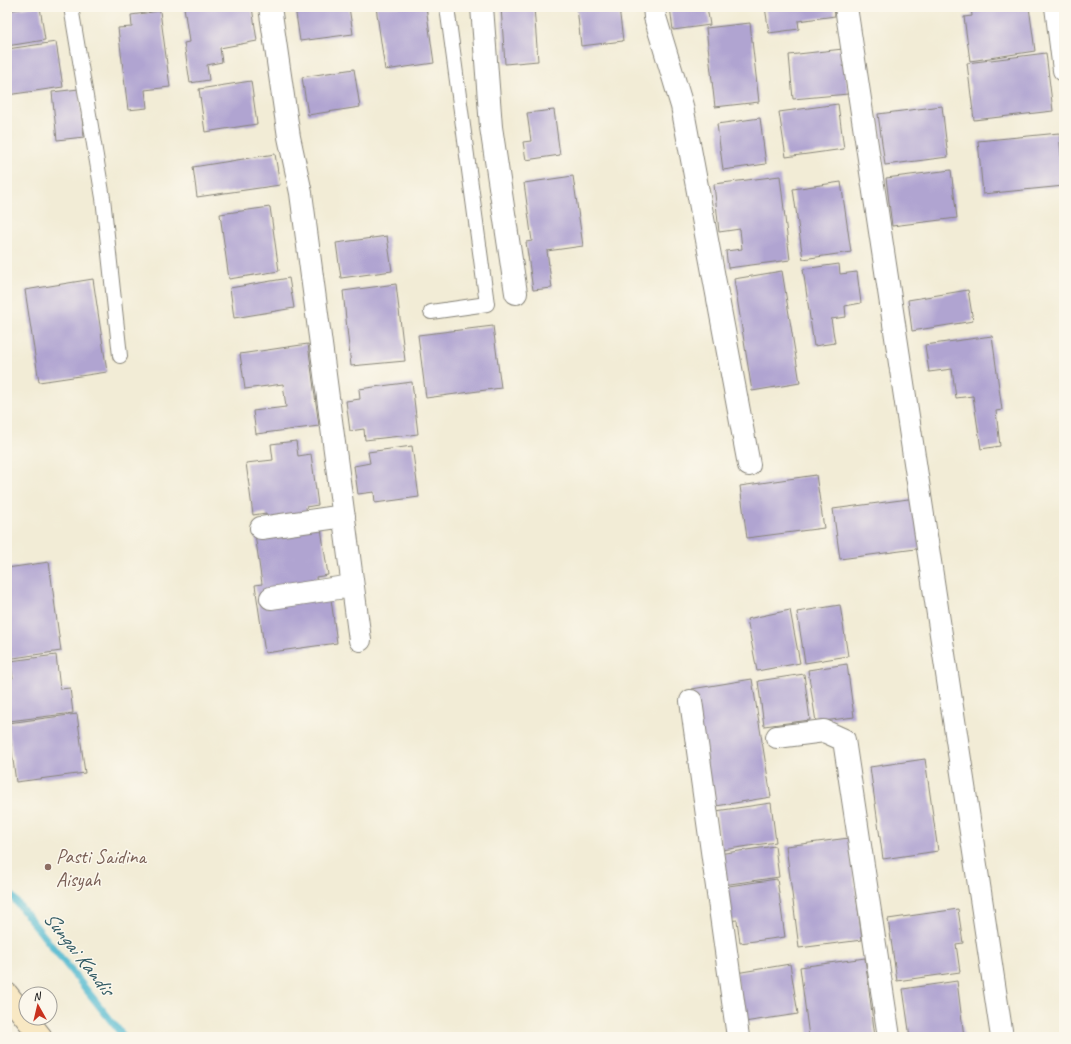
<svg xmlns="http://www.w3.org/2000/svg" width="1071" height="1044" viewBox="0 0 1071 1044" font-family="Caveat,sans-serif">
  <rect width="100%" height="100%" fill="#fbf7ec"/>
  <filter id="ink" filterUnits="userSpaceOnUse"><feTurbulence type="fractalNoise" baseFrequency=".025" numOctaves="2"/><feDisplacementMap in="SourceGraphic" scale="8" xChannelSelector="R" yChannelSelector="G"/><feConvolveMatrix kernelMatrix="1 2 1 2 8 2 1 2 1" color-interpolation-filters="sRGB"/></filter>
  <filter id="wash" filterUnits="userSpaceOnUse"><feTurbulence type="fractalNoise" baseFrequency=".012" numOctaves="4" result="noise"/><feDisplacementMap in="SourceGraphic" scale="16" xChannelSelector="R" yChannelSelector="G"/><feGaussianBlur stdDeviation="0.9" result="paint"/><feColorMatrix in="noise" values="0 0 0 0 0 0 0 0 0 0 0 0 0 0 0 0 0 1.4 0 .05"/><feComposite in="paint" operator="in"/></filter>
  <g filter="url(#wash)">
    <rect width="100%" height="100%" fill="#f2ecd6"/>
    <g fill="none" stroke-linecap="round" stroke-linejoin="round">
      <path stroke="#52bad0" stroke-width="7" d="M 7,890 L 124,1037"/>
    </g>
    <g id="blocks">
      <path fill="#b0a4d1" d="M 31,7 L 40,7 L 45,40 L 7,46 L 7,11 Z
        M 184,7 L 252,7 L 257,41 L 220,48 L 222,62 L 207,65 L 209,80 L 190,83 L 184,43 L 189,42 Z
        M 295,7 L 349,7 L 353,34 L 300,41 Z
        M 376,7 L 426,7 L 434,63 L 385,70 Z
        M 501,7 L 534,7 L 538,61 L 505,64 Z
        M 577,7 L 619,7 L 623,41 L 581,46 Z
        M 670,7 L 707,7 L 710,25 L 673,30 Z
        M 765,7 L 834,7 L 835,16 L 798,21 L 799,29 L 769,33 Z
        M 971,7 L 1029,7 L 1035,51 L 970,61 L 964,17 L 972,16 Z
        M 160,11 L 170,87 L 145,90 L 147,108 L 128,110 L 118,28 L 132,27 L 131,15 Z
        M 750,23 L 759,102 L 715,107 L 706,28 Z
        M 56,42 L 63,87 L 7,95 L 7,49 Z
        M 843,49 L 848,94 L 793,99 L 789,55 Z
        M 1046,53 L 1053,111 L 974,120 L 967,63 Z
        M 354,69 L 360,107 L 308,115 L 302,77 Z
        M 251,81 L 257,124 L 205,132 L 199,89 Z
        M 79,89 L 84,137 L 57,140 L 52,92 Z
        M 838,104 L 844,149 L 786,157 L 779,112 Z
        M 942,106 L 948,157 L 885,165 L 878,114 Z
        M 554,110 L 560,155 L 526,160 L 523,142 L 531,141 L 527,113 Z
        M 760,118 L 766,164 L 723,170 L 717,124 Z
        M 1059,133 L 1064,186 L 983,194 L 978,141 Z
        M 275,154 L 280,185 L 197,197 L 193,167 Z
        M 951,170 L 957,218 L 892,226 L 886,178 Z
        M 573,176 L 583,246 L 547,251 L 552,288 L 533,290 L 526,242 L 532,241 L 524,183 Z
        M 780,176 L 790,260 L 728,268 L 726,251 L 742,249 L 740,229 L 719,232 L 714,184 Z
        M 841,182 L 851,252 L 803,259 L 793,189 Z
        M 270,207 L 279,271 L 229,279 L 220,214 Z
        M 387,236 L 392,271 L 341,278 L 336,243 Z
        M 839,264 L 840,274 L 857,272 L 861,303 L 845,306 L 846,317 L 831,319 L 835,343 L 814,346 L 803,269 Z
        M 782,271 L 800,383 L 752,391 L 734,279 Z
        M 289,278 L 294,308 L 234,318 L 230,288 Z
        M 93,279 L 107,372 L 39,382 L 25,290 Z
        M 396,284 L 405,361 L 351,366 L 343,291 Z
        M 968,290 L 973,321 L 912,331 L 908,300 Z
        M 493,326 L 501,388 L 426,398 L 418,335 Z
        M 992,336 L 1002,410 L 996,411 L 1000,446 L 981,449 L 973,396 L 956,398 L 952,369 L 929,372 L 925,345 Z
        M 308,344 L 319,426 L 256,434 L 253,411 L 286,407 L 283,384 L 245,389 L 240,354 Z
        M 412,382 L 418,434 L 365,440 L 364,429 L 350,431 L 346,401 L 360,399 L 359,389 Z
        M 296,441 L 298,456 L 311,454 L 318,505 L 306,507 L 308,524 L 320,522 L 328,575 L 316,577 L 318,593 L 330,592 L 337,643 L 265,653 L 255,585 L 262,584 L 255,534 L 269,532 L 266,513 L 253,515 L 246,463 L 273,460 L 271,444 Z
        M 412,446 L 419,497 L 375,503 L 374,492 L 358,494 L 354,466 L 370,463 L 368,452 Z
        M 816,475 L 824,528 L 747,538 L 740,486 Z
        M 916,498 L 923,548 L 840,559 L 833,509 Z
        M 49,562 L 61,651 L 7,659 L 7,568 Z
        M 840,605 L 848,656 L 805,663 L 797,612 Z
        M 790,610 L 800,663 L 757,671 L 747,619 Z
        M 56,655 L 60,689 L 70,688 L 73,713 L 9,721 L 7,678 L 13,678 L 10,661 Z
        M 847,664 L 854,717 L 816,722 L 808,670 Z
        M 804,674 L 810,720 L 764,726 L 758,681 Z
        M 752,679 L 771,797 L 710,807 L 692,689 Z
        M 77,714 L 85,773 L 16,782 L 8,723 Z
        M 925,759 L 938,851 L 883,859 L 870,767 Z
        M 771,803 L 776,842 L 722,850 L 716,811 Z
        M 849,838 L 862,940 L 799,948 L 786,846 Z
        M 775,846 L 779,877 L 723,885 L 718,854 Z
        M 777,879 L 785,937 L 740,943 L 737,920 L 727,921 L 722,887 Z
        M 958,909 L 963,943 L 956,944 L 960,972 L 897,981 L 888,919 Z
        M 865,958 L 875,1037 L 809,1037 L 800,967 Z
        M 790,964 L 798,1014 L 744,1022 L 736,973 Z
        M 957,981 L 964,1037 L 910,1037 L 903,989 Z"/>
    </g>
  </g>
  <g filter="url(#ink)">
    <use href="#blocks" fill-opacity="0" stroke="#878479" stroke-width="1"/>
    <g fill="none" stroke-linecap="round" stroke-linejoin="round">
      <g stroke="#878479" stroke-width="16">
        <path id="service" d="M 71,7 L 103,198 L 120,356
          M 431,312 L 487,304 L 447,7"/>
      </g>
      <g stroke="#878479" stroke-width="24">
        <path id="minor" d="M 270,7 L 289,137 L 301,193 L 360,640
          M 482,7 L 491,127 L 516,293
          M 654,7 L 655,17 L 682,106 L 749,465
          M 846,7 L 1002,1037
          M 1056,7 L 1064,70
          M 261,528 L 344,516
          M 271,598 L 352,586
          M 691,701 L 738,1037
          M 777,737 L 824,731 L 844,740 L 889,1037"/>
      </g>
      <g stroke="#878479" stroke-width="24">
        <path id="secondary" d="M 7,994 L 26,1018
          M 26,1018 L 41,1037"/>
      </g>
      <use href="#service" stroke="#fff" stroke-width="14"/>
      <use href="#minor" stroke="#fff" stroke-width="22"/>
      <use href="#secondary" stroke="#f8e8c3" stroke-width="22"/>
    </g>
  </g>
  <circle fill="#8d6e63" stroke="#fbf7ec" stroke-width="1.5" cx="48" cy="867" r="4"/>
  <g text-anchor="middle" stroke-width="3" stroke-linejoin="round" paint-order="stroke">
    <g font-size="20" fill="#785e54" stroke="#fbf7ec" text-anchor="start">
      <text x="56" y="863">Pasti Saidina<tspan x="56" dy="23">Aisyah</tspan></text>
    </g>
    <g font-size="21" font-style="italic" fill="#325b64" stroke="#fbf7ec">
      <text transform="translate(79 953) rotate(52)" y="7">Sungai Kandis</text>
    </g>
  </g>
  <rect width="1071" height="1044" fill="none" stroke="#fbf7ec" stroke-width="24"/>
  <g transform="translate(38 1006) rotate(352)"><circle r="19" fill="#fbf7ec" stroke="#a29f99"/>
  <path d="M0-3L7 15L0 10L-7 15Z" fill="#c8321e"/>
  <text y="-6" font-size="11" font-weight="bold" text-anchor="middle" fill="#1c1c1c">N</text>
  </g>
</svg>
